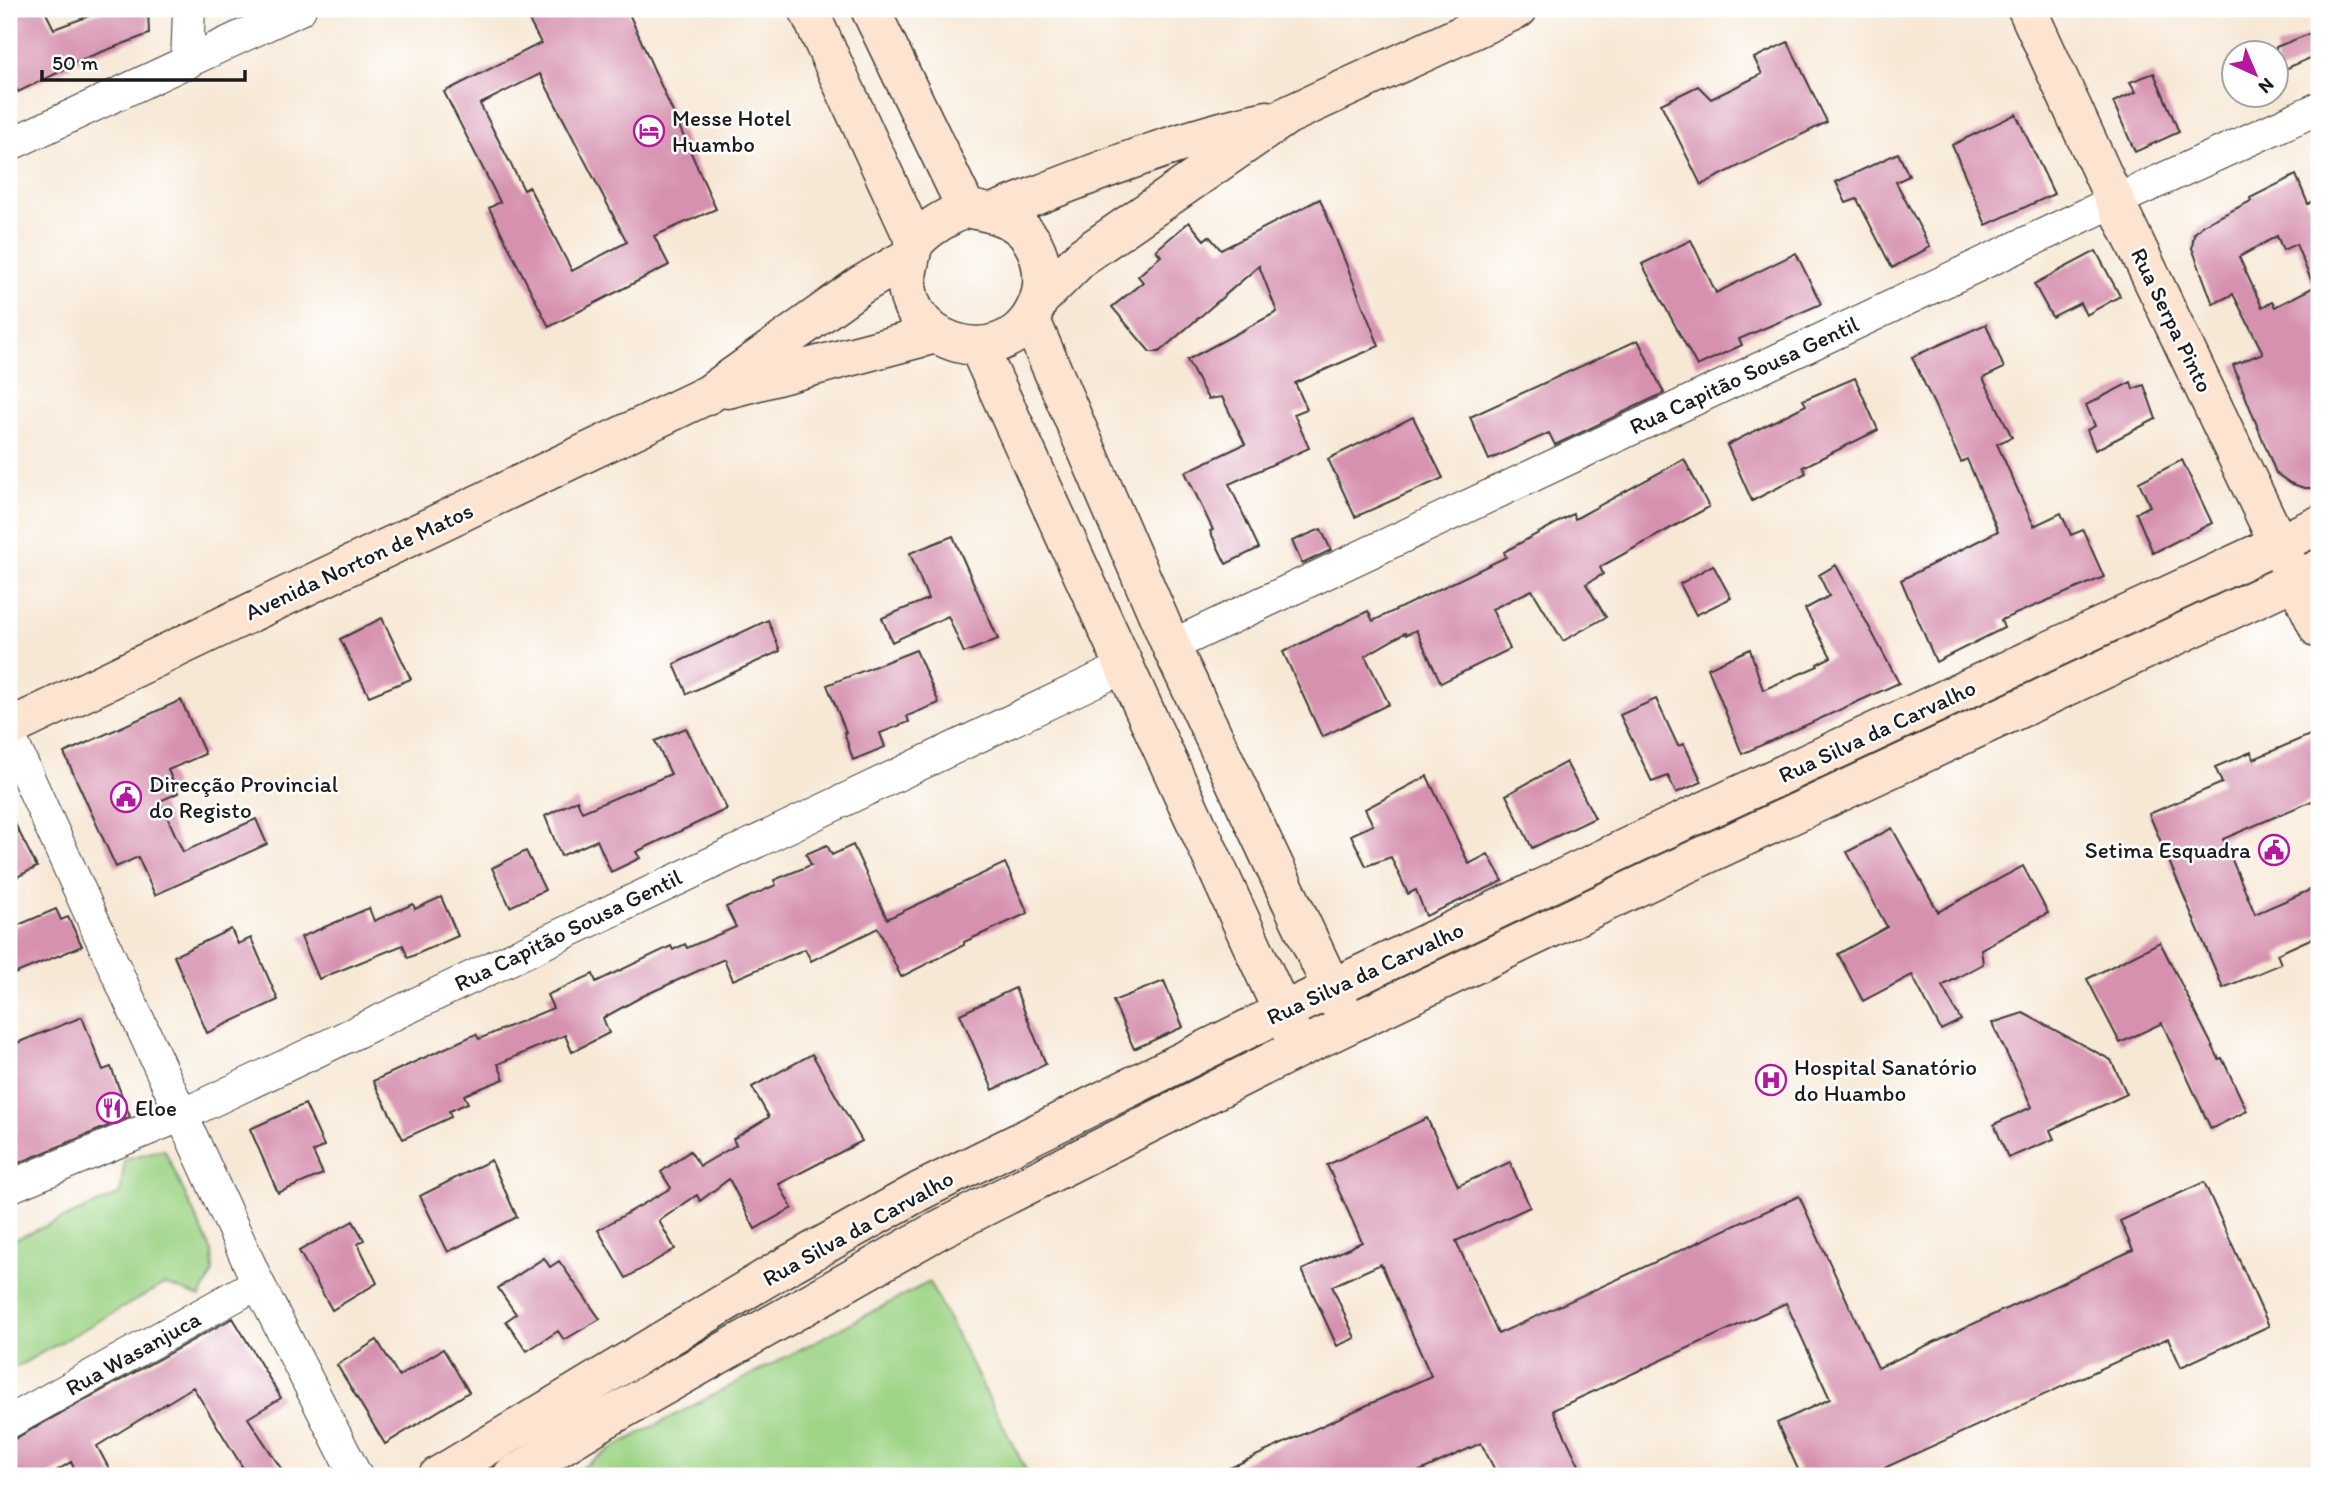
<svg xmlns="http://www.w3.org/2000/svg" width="2328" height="1485" viewBox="0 0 2328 1485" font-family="Itim,sans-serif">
  <rect width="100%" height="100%" fill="#fff"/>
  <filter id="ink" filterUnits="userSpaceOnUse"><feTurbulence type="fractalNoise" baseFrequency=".0143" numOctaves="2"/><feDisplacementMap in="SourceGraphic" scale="14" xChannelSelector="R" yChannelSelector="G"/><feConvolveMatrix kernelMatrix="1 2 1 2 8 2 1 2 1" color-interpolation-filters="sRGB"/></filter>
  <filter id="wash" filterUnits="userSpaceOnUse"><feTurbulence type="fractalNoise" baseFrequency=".00686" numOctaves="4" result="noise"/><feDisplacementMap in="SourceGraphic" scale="28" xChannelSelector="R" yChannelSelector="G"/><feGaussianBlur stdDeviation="1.57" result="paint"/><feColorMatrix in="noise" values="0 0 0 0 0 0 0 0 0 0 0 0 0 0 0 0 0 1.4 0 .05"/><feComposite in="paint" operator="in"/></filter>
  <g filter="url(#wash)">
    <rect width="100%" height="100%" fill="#f7e8d5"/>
    <path fill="#9ed486" stroke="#5d7851" stroke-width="2" d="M 164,1149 L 212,1252 L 213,1272 L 200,1297 L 165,1284 L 9,1371 L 9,1242 L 120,1194 L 125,1159 Z
      M 929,1282 L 1029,1476 L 569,1476 L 614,1447 Z"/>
    <g id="blocks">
      <path fill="#d691af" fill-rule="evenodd" d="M 20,9 L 44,9 L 54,29 L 108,9 L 148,9 L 149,34 L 70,64 L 72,66 L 18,92 L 9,74 L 9,14 Z
        M 523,9 L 627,9 L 716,209 L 654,236 L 669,265 L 549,327 L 489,208 L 500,202 L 444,92 L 541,43 ZM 540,74 L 627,242 L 572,271 L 529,187 L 524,190 L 480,104 Z
        M 2319,30 L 2319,54 L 2276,73 L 2276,47 Z
        M 1788,42 L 1827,122 L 1701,185 L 1661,104 L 1698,86 L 1711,99 L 1762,74 L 1754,58 Z
        M 2154,73 L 2179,132 L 2135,152 L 2113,102 L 2136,92 L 2130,82 Z
        M 2016,114 L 2054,194 L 1986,225 L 1952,145 Z
        M 1898,153 L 1909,176 L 1896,182 L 1930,247 L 1892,268 L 1857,199 L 1846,203 L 1836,182 Z
        M 2296,175 L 2308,204 L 2313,201 L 2319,220 L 2319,488 L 2304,488 L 2290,483 L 2276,473 L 2233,365 L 2263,353 L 2233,294 L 2213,304 L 2192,248 L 2194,234 L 2203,225 L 2251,201 L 2250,198 ZM 2277,236 L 2283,250 L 2296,244 L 2314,287 L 2275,307 L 2272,302 L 2262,307 L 2239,257 Z
        M 1320,199 L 1379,346 L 1295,383 L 1307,409 L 1294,414 L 1309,448 L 1229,484 L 1259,548 L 1226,564 L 1210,531 L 1213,530 L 1185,472 L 1245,444 L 1222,397 L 1208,399 L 1187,360 L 1277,312 L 1259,266 L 1159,352 L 1150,352 L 1112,307 L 1143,282 L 1138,276 L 1161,256 L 1156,250 L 1189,222 L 1204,240 L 1209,236 L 1221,250 Z
        M 1691,240 L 1716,293 L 1796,253 L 1821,304 L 1739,339 L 1742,345 L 1697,366 L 1642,264 Z
        M 2096,251 L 2120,296 L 2086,315 L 2080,303 L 2052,317 L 2034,284 Z
        M 1986,324 L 2004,368 L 1983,378 L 2012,437 L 1997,444 L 2034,526 L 2061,513 L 2071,535 L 2083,530 L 2104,577 L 2001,620 L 2004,628 L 1936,662 L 1901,580 L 1998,531 L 1967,459 L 1961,462 L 1912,357 Z
        M 1638,340 L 1664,393 L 1555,445 L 1549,433 L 1489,460 L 1470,417 Z
        M 1855,378 L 1878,430 L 1803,467 L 1806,473 L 1752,501 L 1727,445 L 1806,405 L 1803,400 Z
        M 2131,382 L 2133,389 L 2144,385 L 2156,419 L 2095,450 L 2087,430 L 2095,426 L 2086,405 Z
        M 1413,417 L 1443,478 L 1355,517 L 1328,459 Z
        M 1684,459 L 1709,507 L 1600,567 L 1603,574 L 1586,584 L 1606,617 L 1563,641 L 1532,590 L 1492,609 L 1510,649 L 1441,683 L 1416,630 L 1406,635 L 1405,633 L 1365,656 L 1389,704 L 1322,737 L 1283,652 L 1368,611 L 1373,621 L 1506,557 L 1504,552 L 1573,514 L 1575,519 Z
        M 2182,460 L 2212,523 L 2153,553 L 2136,513 L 2150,506 L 2139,482 Z
        M 1321,529 L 1331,550 L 1302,564 L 1292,541 Z
        M 953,536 L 998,639 L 964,653 L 948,616 L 892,642 L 882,618 L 928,599 L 910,553 Z
        M 1713,565 L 1731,598 L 1696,615 L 1680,584 Z
        M 1836,565 L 1899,683 L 1742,754 L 1708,668 L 1750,649 L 1763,690 L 1818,666 L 1817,664 L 1831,657 L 1805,609 L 1829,596 L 1819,575 Z
        M 382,618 L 411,679 L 369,696 L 340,639 Z
        M 768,620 L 780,651 L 687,694 L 674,664 Z
        M 916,650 L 939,703 L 907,716 L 909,722 L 880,733 L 885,747 L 853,760 L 844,732 L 846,732 L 827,685 Z
        M 1656,699 L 1678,746 L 1684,744 L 1702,782 L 1676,793 L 1668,776 L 1652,782 L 1620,715 Z
        M 181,700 L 205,754 L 168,770 L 178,793 L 160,801 L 183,852 L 256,819 L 267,844 L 155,895 L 138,857 L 116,867 L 64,753 Z
        M 686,728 L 727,809 L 636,852 L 640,858 L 611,872 L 597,840 L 561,856 L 545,816 L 577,800 L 582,812 L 671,774 L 655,741 Z
        M 2319,731 L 2319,798 L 2223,839 L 2255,914 L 2319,886 L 2319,935 L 2277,954 L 2281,964 L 2223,988 L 2149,814 L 2222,783 L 2215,767 L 2251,752 L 2254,759 Z
        M 1566,762 L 1595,818 L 1532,848 L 1506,795 Z
        M 1427,776 L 1469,864 L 1488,854 L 1503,881 L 1426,916 L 1416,890 L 1408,894 L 1391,857 L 1366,866 L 1351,835 L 1373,825 L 1365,809 Z
        M 9,812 L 37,867 L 9,881 Z
        M 1892,828 L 1938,912 L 2023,866 L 2048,913 L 1981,949 L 1983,964 L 1942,986 L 1961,1020 L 1941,1030 L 1912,975 L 1863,1001 L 1838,954 L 1887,927 L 1847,852 Z
        M 827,845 L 832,855 L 853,845 L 887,919 L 1005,863 L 1028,913 L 964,942 L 964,945 L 901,977 L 878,928 L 811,961 L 805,949 L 733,980 L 724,959 L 643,996 L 603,1018 L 609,1033 L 572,1052 L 565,1035 L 498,1064 L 504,1079 L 464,1095 L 468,1103 L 449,1111 L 451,1117 L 403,1139 L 373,1081 L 476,1034 L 479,1039 L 553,1008 L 547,995 L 593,974 L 596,982 L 671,946 L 673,950 L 685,944 L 687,948 L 736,927 L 726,907 L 776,885 L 774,880 L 811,865 L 806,854 Z
        M 526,851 L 545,890 L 510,907 L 492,868 Z
        M 441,897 L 458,936 L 408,958 L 403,945 L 319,979 L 301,937 L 369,908 L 374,921 L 413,904 L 415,909 Z
        M 56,909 L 61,920 L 68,917 L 82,946 L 9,976 L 9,929 Z
        M 231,929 L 238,944 L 251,938 L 278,1000 L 207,1033 L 174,956 Z
        M 2160,942 L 2219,1059 L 2222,1058 L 2247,1111 L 2211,1129 L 2162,1023 L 2120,1043 L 2087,979 Z
        M 1164,981 L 1183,1027 L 1134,1049 L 1113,1001 Z
        M 1015,988 L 1046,1064 L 993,1090 L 960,1014 Z
        M 2023,1013 L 2111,1060 L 2127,1094 L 2050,1130 L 2054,1139 L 2008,1158 L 1994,1124 L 2032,1107 L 1992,1023 Z
        M 82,1017 L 103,1070 L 111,1067 L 130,1117 L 9,1167 L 9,1046 Z
        M 812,1054 L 862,1141 L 779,1184 L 792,1208 L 755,1229 L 729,1179 L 700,1201 L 697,1195 L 659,1221 L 675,1249 L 626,1278 L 598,1230 L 671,1188 L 661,1172 L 690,1151 L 700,1166 L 736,1145 L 733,1139 L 769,1117 L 752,1087 Z
        M 305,1104 L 324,1146 L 313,1152 L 323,1174 L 278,1193 L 250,1129 Z
        M 1427,1118 L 1458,1186 L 1510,1162 L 1530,1207 L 1456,1241 L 1498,1334 L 1799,1196 L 1878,1368 L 2133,1250 L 2120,1221 L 2204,1182 L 2269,1326 L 2181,1367 L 2168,1338 L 1867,1476 L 1801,1476 L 1777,1423 L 1830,1399 L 1786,1303 L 1553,1410 L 1584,1476 L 1498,1476 L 1481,1443 L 1409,1476 L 1212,1476 L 1431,1376 L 1381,1264 L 1332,1286 L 1355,1338 L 1337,1346 L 1302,1270 L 1362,1242 L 1327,1165 Z
        M 491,1160 L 517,1217 L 448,1252 L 420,1196 Z
        M 353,1221 L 364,1240 L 358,1244 L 377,1283 L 332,1310 L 299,1251 Z
        M 544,1258 L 550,1267 L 559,1261 L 600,1319 L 564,1340 L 558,1331 L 527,1351 L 506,1321 L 516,1314 L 498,1288 Z
        M 233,1318 L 281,1398 L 248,1418 L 286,1476 L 248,1476 L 193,1387 L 97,1446 L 113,1476 L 78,1476 L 71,1462 L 48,1476 L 9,1476 L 9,1442 Z
        M 377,1340 L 399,1376 L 443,1349 L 469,1392 L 385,1444 L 337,1365 Z"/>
    </g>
  </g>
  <g filter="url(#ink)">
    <use href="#blocks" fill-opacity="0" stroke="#3d3b38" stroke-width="2"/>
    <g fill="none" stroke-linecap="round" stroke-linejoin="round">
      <g stroke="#3d3b38" stroke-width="34">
        <path id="street" d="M 187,63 L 189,9
          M 9,145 L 300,9
          M 1171,646 L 2115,201 L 2319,108
          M 9,735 L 258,1283 L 356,1476
          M 9,1187 L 182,1115 L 1124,667
          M 9,1422 L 258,1283"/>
      </g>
      <g stroke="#3d3b38" stroke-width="41">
        <path id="secondary" d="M 808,9 L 915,242
          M 870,9 L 966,208
          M 2027,9 L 2115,201 L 2319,629
          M 966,208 C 983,212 1002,214 1017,225 C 1041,243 1049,280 1036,307 C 1004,379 891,342 909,265 C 911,257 912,246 917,240 C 931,225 948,217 966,208 Z
          M 992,213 C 1082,178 1172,140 1267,120
          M 1040,299 L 1083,256 L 1286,116 L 1518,9
          M 1030,318 L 1171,646 L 1343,1012
          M 978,346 L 1293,1035
          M 728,389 L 936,334
          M 9,728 L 709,394 L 861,285 L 911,256
          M 438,1476 L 781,1269 L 920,1191 L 1282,1012 L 1653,835 L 2319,525
          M 512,1476 L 602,1421 L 940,1229 L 1299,1048 L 1669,872 L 2319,569"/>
      </g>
      <use href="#street" stroke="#fff" stroke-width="32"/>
      <use href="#secondary" stroke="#fde4d1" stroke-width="38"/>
    </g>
  </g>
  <defs>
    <g id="hotel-ring" transform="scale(1.575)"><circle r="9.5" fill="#fff" stroke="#b5179e" stroke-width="1.5"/><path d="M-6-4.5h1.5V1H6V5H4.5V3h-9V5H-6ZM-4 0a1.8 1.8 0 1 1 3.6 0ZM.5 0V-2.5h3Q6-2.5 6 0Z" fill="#b5179e"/></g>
    <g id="civic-ring" transform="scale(1.575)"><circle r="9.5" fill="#fff" stroke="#b5179e" stroke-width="1.5"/><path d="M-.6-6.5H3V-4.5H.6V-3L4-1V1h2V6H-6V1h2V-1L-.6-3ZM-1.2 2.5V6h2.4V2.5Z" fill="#b5179e"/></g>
    <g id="hospital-ring" transform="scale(1.575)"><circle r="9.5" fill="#fff" stroke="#b5179e" stroke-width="1.5"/><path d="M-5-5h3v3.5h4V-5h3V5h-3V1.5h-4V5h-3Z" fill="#b5179e"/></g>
    <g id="restaurant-ring" transform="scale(1.575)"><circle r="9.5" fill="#fff" stroke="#b5179e" stroke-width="1.5"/><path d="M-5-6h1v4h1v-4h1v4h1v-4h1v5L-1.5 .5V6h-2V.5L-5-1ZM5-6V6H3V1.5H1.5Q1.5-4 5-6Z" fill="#b5179e"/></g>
  </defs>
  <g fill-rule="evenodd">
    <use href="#hotel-ring" x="649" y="131"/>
    <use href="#civic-ring" x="126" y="797"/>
    <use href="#civic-ring" x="2274" y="850"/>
    <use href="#hospital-ring" x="1771" y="1080"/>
    <use href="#restaurant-ring" x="112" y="1108"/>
  </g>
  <g text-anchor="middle" stroke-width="5" stroke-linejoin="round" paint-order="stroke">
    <g font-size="23" fill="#1c1c1c" stroke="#fff" text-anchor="start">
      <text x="672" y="126">Messe Hotel<tspan x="672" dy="26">Huambo</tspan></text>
      <text x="149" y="792">Direcção Provincial<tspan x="149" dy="26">do Registo</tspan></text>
      <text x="2251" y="858" text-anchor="end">Setima Esquadra</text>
      <text x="1794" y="1075">Hospital Sanatório<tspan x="1794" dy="26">do Huambo</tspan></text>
      <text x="135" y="1116">Eloe</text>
    </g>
    <g font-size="23" fill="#1c1c1c" stroke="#fff">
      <text transform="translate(2172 320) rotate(64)" y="8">Rua Serpa Pinto</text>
      <text transform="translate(1744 375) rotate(-25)" y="8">Rua Capitão Sousa Gentil</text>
      <text transform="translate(359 561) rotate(-25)" y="8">Avenida Norton de Matos</text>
      <text transform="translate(1877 731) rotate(-25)" y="8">Rua Silva da Carvalho</text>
      <text transform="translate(568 930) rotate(-26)" y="8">Rua Capitão Sousa Gentil</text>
      <text transform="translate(1365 973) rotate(-25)" y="8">Rua Silva da Carvalho</text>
      <text transform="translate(858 1228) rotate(-29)" y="8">Rua Silva da Carvalho</text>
      <text transform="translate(133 1353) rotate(-29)" y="8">Rua Wasanjuca</text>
    </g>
  </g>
  <rect width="2328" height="1485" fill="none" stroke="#fff" stroke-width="35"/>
  <g transform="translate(2255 74) rotate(136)"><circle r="33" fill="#ffffff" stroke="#a4a4a4" stroke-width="2"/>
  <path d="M0-5L12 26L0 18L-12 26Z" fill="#b5179e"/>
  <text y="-10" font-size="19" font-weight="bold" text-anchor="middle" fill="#1c1c1c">N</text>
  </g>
  <path d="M42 70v10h203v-10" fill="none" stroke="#1c1c1c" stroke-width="3.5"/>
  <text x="52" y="70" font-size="21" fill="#1c1c1c" stroke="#ffffff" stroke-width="5" paint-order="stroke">50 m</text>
</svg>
